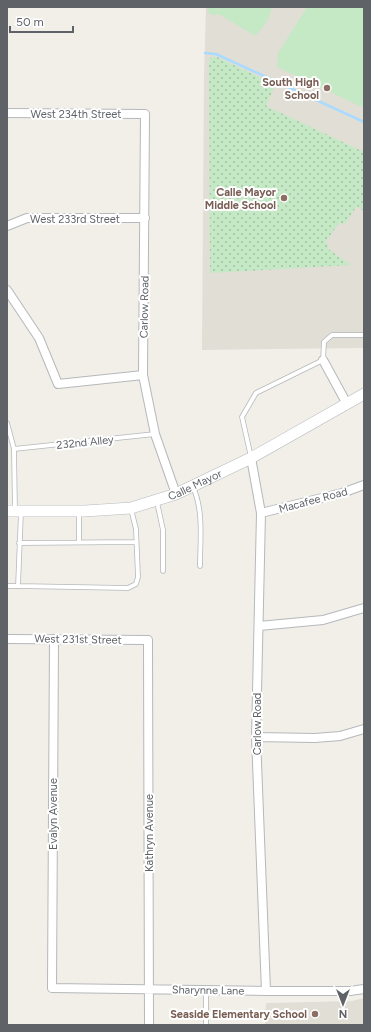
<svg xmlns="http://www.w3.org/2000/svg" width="371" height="1032" viewBox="0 0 371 1032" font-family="Figtree,sans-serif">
  <defs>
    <pattern id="grass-dots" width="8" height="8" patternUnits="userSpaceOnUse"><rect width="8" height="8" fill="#c5e8c5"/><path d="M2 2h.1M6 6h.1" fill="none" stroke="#a3c0a4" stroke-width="1.8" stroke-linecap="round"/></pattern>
  </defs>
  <rect width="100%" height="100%" fill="#f1efe8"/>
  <path fill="#e1ded6" d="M 206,7 L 364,7 L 364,348 L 202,350 L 204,75 Z
    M 364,998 L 364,1025 L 265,1025 L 266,1003 L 352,1001 Z"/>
  <path fill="url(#grass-dots)" d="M 211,57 L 217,57 L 268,81 L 276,83 L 266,106 L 364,152 L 364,211 L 357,206 L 344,225 L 340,222 L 325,242 L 329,245 L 327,248 L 351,265 L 210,273 L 209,62 Z"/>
  <path fill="#c5e8c5" d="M 207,7 L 272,7 C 270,19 264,27 255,36 L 219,14 L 212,15 L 208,12 Z
    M 307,7 L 364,7 L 364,108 L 277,67 L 278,53 Z"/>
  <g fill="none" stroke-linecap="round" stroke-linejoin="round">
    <path stroke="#aadaff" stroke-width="2.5" d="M 205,53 L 216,54 L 364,122"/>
    <g stroke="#b5b8bc" stroke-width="5.5">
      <path id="lane" d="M 7,423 L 14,449 L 15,511
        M 14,449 L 155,434
        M 251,457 L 242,417 L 256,393 L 323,360 L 324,342 L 332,335 L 364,335
        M 193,487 C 204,511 200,541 200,566
        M 157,502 L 163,530 L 163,571
        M 21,512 L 18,586 L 128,588 L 136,584 L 138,577 L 136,529 L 131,509
        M 79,542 L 79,512
        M 19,543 L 136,542
        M 7,586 L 18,586
        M 206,990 L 206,1025"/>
    </g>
    <g stroke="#b5b8bc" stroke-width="10">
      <path id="street" d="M 7,113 L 145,114 L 143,375 L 155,434 L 176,494
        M 7,226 L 27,218 L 145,218
        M 7,290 L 39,338 L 58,384 L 143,375
        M 323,360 L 347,404
        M 251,458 L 261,513 L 256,737 L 266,991
        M 261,513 L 342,493 L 364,485
        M 259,626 L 323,620 L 364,608
        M 7,639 L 148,640 L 149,1025
        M 54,639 L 52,988 L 266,991 L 350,991 L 364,989
        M 256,737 L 315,738 L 340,736 L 364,729"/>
    </g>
    <g stroke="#b6babf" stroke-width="12">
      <g id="secondary">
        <path id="s1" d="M 7,511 L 85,511 L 131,508 L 176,494 L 251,458 L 364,394"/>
      </g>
    </g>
    <use href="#lane" stroke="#fff" stroke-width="4"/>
    <use href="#street" stroke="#fff" stroke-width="8"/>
    <use href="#secondary" stroke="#fff" stroke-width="11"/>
  </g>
  <g fill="#8d6e63" stroke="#fff" stroke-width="1.5">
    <circle cx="327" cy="88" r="4"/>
    <circle cx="284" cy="198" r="4"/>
    <circle cx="315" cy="1014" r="4"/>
  </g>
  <g text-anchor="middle" stroke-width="4" stroke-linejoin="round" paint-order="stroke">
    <g font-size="11" font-weight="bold" fill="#785e54" stroke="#fff" text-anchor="end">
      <text x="319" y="86">South High<tspan x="319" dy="13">School</tspan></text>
      <text x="276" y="196">Calle Mayor<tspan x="276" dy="13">Middle School</tspan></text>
      <text x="307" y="1018">Seaside Elementary School</text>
    </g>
    <g font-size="11" fill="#5f6368" stroke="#fff">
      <text x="76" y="118">West 234th Street</text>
      <text x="75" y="223">West 233rd Street</text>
      <text transform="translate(144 307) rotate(-89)" y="4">Carlow Road</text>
      <text transform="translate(85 442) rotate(-6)" y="4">232nd Alley</text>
      <text dy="4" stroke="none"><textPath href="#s1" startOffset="192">Calle Mayor</textPath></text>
      <text transform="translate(313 500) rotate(-15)" y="4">Macafee Road</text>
      <text transform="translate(78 639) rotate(1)" y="4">West 231st Street</text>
      <text transform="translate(257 724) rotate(-90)" y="4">Carlow Road</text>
      <text transform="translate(53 814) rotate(-90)" y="4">Evalyn Avenue</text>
      <text transform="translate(149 833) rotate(-90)" y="4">Kathryn Avenue</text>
      <text transform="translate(208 990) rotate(1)" y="4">Sharynne Lane</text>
    </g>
  </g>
  <rect width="371" height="1032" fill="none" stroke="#5f6368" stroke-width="16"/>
  <g transform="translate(343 1004) rotate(180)" stroke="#ffffff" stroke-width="3" paint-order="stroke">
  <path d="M0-3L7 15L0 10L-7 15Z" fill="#5f6368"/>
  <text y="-6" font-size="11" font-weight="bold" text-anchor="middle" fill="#5f6368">N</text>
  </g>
  <path d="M10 26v6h63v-6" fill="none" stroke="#5f6368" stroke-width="2"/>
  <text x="16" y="26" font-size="12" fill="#5f6368" stroke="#ffffff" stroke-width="3" paint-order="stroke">50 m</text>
</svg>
